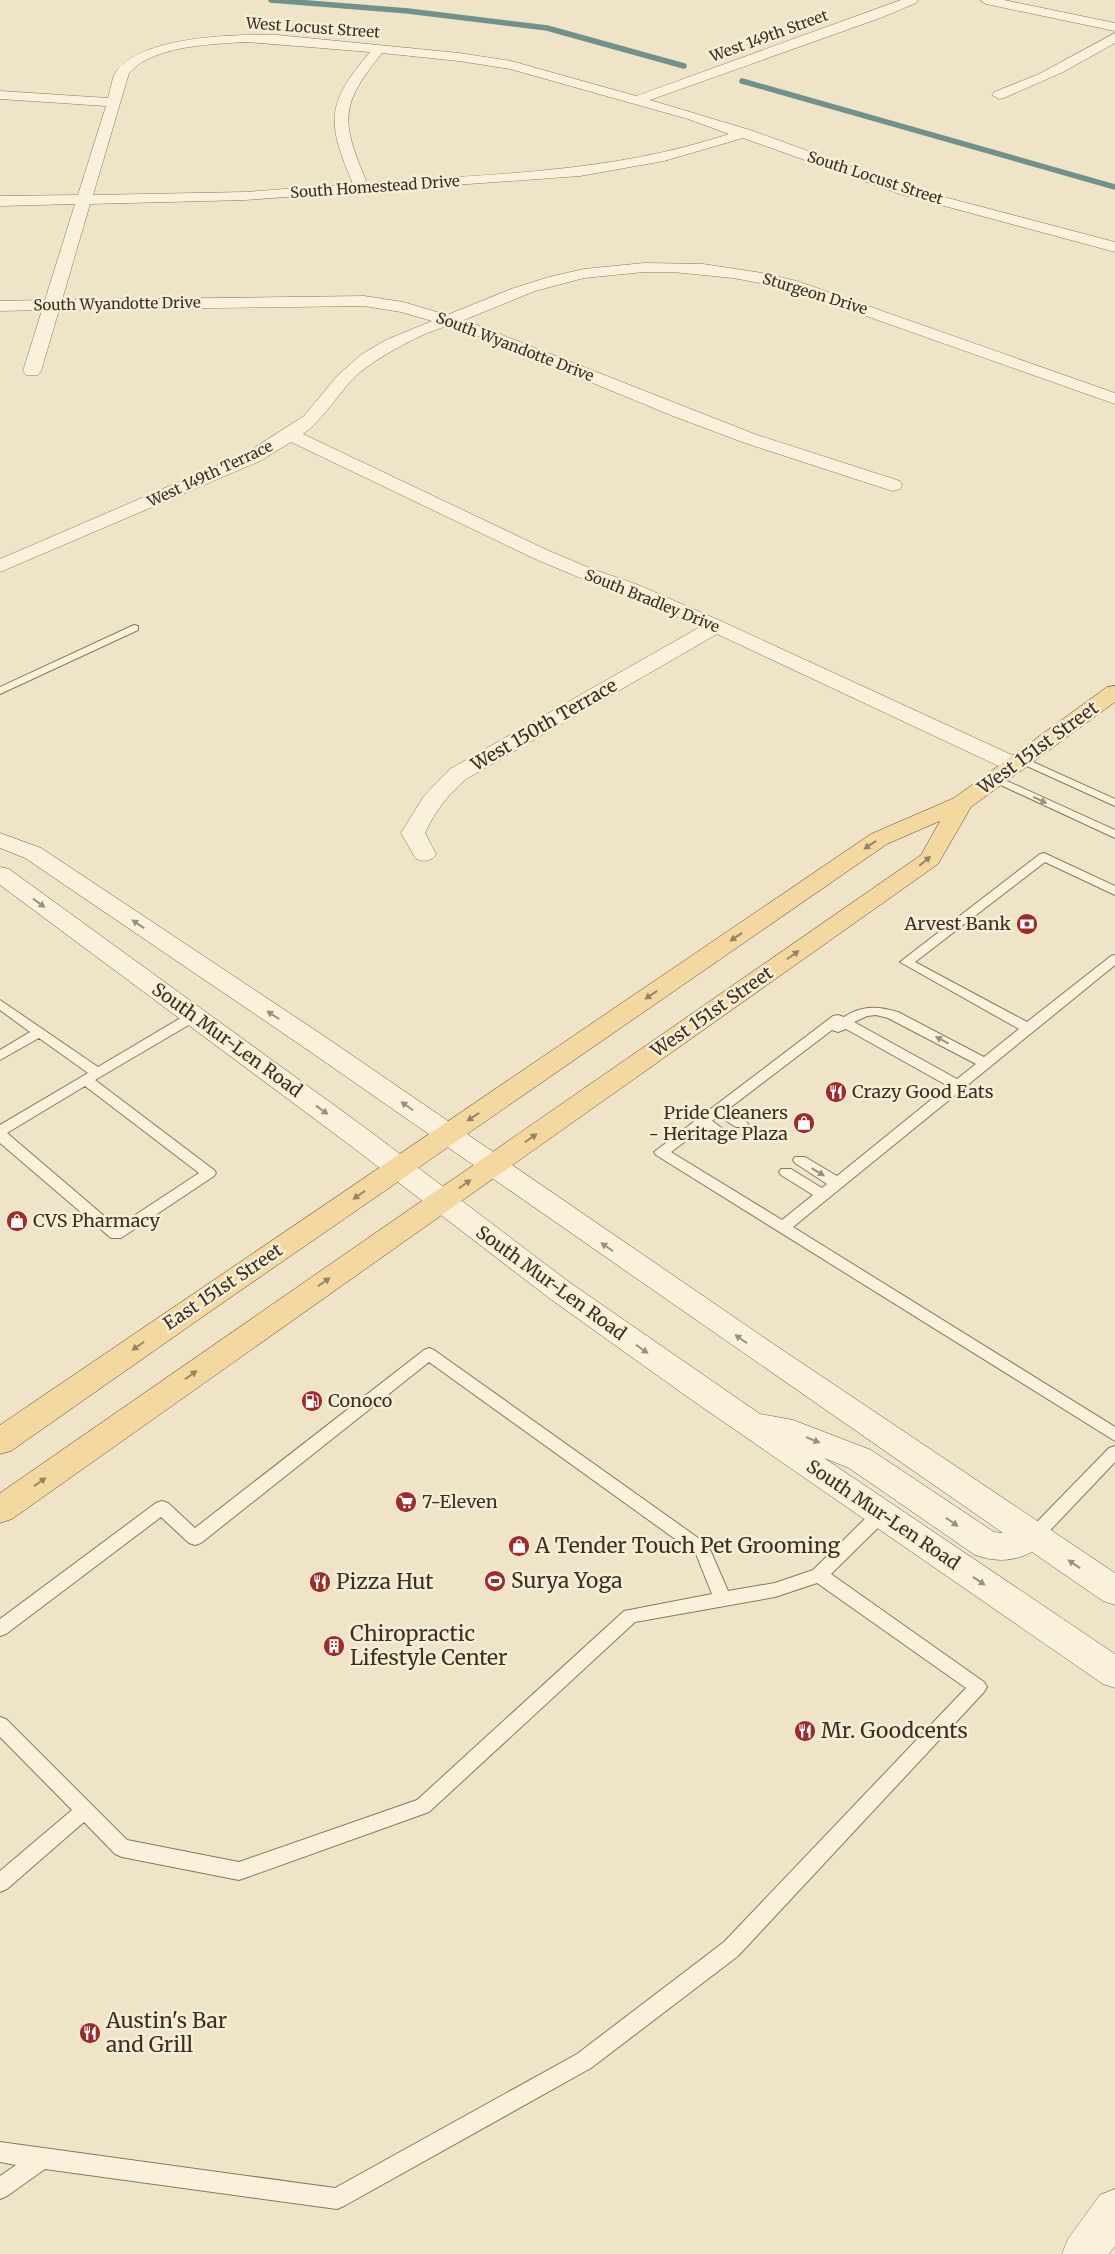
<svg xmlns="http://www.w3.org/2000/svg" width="1115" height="2254" viewBox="0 0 1115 2254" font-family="Merriweather,serif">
  <rect width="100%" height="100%" fill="#f0e4c8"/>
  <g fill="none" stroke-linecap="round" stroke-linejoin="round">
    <path stroke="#6f938a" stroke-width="5.5" d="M 271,0 L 408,11 L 547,28 L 684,66
      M 742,81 L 1115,187"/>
    <g stroke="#8d765c" stroke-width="2">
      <path id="service" d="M 134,625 L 138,626 L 138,630 L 0,694 L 0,687 Z
        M 1022,757 L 1115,799 L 1115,806 L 1018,762 L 1016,760 Z
        M 996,776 L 1115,830 L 1115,838 L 992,781 L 990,779 L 992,777 Z
        M 1044,853 L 1115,886 L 1115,895 L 1045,862 L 915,962 L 1027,1022 L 1111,956 L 1115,955 L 1115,965 L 793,1227 L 1115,1427 L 1115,1441 L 656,1155 L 654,1152 L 833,1016 L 838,1015 L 844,1017 C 862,1005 878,1006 898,1012 L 984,1057 L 1019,1029 L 900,962 L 1040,854 ZM 876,1015 L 888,1018 L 976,1064 L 957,1079 L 854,1022 L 867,1016 ZM 846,1029 L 948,1086 L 837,1176 L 805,1157 L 795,1157 L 793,1160 L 795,1163 L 827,1184 L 822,1188 L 791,1169 L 781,1169 L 779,1172 L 781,1175 L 813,1195 L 782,1220 L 671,1152 L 703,1128 L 721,1139 L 731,1139 L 733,1136 L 712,1121 L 718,1116 L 736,1127 L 746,1127 L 748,1124 L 746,1121 L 727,1110 L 832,1030 L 838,1032 Z
        M 0,1000 L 98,1067 L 189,1013 L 199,1013 L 201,1016 L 199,1019 L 95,1080 L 214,1170 L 216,1173 L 214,1176 L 121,1238 L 111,1238 L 0,1143 L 0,1125 L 88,1073 L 39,1038 L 0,1060 L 0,1050 L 30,1032 L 0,1010 ZM 85,1086 L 199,1173 L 117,1227 L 7,1133 Z
        M 429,1348 L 434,1350 L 708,1545 L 728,1591 L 775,1583 L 813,1570 L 875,1509 L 881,1507 L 887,1509 L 889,1514 L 887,1519 L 831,1574 L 984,1682 L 987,1687 L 984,1692 L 738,1956 L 591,2068 L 344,2206 L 337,2209 L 45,2169 L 7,2196 L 0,2199 L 0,2176 L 16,2165 L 0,2162 L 0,2142 L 335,2188 L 577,2054 L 724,1942 L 966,1688 L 817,1583 L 775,1597 L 635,1622 L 429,1812 L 239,1880 L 122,1857 L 115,1854 L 84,1822 L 7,1889 L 0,1892 L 0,1871 L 72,1810 L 0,1737 L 0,1717 L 6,1719 L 127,1840 L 239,1862 L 417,1800 L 624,1611 L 712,1594 L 696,1554 L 429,1362 L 201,1543 L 195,1545 L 189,1543 L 161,1517 L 6,1634 L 0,1636 L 0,1619 L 156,1503 L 162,1501 L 168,1503 L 195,1528 L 424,1350 Z
        M 1115,1446 L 1115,1462 L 1040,1541 L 1034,1543 L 1028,1541 L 1026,1536 L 1028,1531 L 1109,1448 Z"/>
    </g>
    <g stroke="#8d765c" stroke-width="1">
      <path id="minor" d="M 901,0 L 918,0 L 916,3 L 883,17 L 650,100 L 750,130 L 910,188 L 1115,242 L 1115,252 L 900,194 L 743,138 L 664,161 L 580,176 L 245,200 L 90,204 L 62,300 L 364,296 L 403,302 L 447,315 L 511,289 L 549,277 L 584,269 L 644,263 L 703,264 L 762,273 L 797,281 L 1115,393 L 1115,404 L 787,288 L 733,278 L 673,272 L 644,272 L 584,278 L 535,291 L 464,320 L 757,435 L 900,481 L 902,485 L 900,489 L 893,491 L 886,489 L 745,443 L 673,416 L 466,331 C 461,329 453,325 448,326 C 425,331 374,359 357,375 C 337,394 325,418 303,434 L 547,550 L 592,569 L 636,584 L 723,622 L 1023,760 L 1026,765 L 1023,770 L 1015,772 L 1007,770 L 717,634 L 466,779 C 448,795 435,811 425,833 L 436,854 L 432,859 L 424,861 L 416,859 L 401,833 L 424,796 L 450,769 L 700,627 L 622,592 L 578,577 L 533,558 L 291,442 L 260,461 L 0,572 L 0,559 L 246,453 L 304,416 L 338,375 L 362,354 L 386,340 L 432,321 L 401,312 L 364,306 L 59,310 L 41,371 L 38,375 L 26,375 L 23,371 L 42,310 L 0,311 L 0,301 L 45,300 L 75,204 L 0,206 L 0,196 L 78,195 L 106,106 L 0,99 L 0,91 L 108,98 C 111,89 112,75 118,69 C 146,36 237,34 277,35 L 459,53 L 511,61 L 636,96 ZM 247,42 L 370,52 C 325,105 327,122 353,184 L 245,192 L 93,195 L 129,73 C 134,69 139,63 144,61 C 173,45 215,44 247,42 ZM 382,53 L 459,61 L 510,69 L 688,119 L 729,134 C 612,173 489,174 367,183 C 341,121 339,106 382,53 Z
        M 1115,33 L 1115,43 L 1063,72 L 1004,98 L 999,99 L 992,95 L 994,92 L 1039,74 Z
        M 1115,2189 L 1115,2246 L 1109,2254 L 1062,2254 L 1068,2239 L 1100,2195 Z"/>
    </g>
    <g stroke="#8d765c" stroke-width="1">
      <path id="tertiary" d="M 980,0 L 1004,0 L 1115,23 L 1115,31 L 986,4 Z"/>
    </g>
    <g stroke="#6f573f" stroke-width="1">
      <path id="secondary" d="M 0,833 L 41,848 L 321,1034 L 769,1341 L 1115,1573 L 1115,1605 L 1103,1601 L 1032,1552 C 1012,1562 996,1562 975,1555 L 849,1468 L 824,1458 L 1115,1654 L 1115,1688 L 1103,1684 L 689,1398 L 549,1298 L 347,1143 L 0,885 L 0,867 L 9,869 L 367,1129 L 569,1282 L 760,1414 L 793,1420 L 871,1450 L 994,1532 L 1003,1533 L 302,1046 L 25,858 L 0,848 Z"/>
    </g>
    <g stroke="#5b4430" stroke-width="1">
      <path id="primary" d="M 1115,686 L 1115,702 L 971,807 L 938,864 L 12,1519 L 0,1523 L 0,1493 L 921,855 L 940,821 L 887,844 L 208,1313 L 11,1451 L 0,1454 L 0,1425 L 871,834 L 954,798 L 1107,687 Z"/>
    </g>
    <use href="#service" fill="#faf1dc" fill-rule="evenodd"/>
    <use href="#minor" fill="#faf1dc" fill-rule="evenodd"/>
    <use href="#tertiary" fill="#faf1dc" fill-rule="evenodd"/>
    <use href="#secondary" fill="#faf1dc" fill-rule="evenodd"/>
    <use href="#primary" fill="#f3d9a0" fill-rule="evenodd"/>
  </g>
  <defs><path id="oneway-solid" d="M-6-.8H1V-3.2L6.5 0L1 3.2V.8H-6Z" transform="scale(1.25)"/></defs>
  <g fill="#9c907e">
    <use href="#oneway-solid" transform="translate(1040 800) rotate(25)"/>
    <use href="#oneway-solid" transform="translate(39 903) rotate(36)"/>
    <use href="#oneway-solid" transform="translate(138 924) rotate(-146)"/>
    <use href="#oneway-solid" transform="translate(273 1015) rotate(-146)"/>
    <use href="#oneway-solid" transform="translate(942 1040) rotate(-152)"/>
    <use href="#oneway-solid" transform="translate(407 1106) rotate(-145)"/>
    <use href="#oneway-solid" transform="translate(322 1110) rotate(36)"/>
    <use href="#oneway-solid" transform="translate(818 1172) rotate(31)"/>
    <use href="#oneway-solid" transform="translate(607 1247) rotate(-145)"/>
    <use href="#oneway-solid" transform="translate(741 1339) rotate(-145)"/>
    <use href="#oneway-solid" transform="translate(642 1349) rotate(35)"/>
    <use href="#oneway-solid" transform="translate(813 1440) rotate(22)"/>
    <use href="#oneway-solid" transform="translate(952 1522) rotate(35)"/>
    <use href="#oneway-solid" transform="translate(1074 1564) rotate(-146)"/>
    <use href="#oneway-solid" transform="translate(979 1581) rotate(34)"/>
  </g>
  <g fill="#988460">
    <use href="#oneway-solid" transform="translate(870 845) rotate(146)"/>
    <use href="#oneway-solid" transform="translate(925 861) rotate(-40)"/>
    <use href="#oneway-solid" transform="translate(736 937) rotate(146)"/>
    <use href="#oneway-solid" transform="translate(793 955) rotate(-35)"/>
    <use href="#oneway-solid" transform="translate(651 995) rotate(146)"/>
    <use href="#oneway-solid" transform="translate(473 1117) rotate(146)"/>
    <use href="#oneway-solid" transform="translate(531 1138) rotate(-35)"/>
    <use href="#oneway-solid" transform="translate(465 1184) rotate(-35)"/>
    <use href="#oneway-solid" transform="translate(359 1195) rotate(145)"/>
    <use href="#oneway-solid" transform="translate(324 1282) rotate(-35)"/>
    <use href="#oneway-solid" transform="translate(138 1346) rotate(145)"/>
    <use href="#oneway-solid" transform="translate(191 1375) rotate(-35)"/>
    <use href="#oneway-solid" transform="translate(40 1482) rotate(-35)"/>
  </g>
  <defs>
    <g id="bank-disc" transform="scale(1.125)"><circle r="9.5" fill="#9e2a2b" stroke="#f7eed8"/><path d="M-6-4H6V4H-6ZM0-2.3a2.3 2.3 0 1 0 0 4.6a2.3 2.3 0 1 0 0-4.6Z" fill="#fff"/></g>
    <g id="restaurant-disc" transform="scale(1.125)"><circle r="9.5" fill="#9e2a2b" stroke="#f7eed8"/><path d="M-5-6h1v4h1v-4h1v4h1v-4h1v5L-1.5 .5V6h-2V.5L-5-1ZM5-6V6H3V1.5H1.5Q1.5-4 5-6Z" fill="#fff"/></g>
    <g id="shop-disc" transform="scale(1.125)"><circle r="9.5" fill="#9e2a2b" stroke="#f7eed8"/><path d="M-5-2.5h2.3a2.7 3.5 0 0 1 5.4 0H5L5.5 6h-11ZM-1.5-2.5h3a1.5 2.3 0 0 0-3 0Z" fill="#fff"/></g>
    <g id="fuel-disc" transform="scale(1.125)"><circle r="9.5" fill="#9e2a2b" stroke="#f7eed8"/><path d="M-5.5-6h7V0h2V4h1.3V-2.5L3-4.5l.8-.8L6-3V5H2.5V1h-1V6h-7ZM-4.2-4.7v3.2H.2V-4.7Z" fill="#fff"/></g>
    <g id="supermarket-disc" transform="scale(1.125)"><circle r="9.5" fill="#9e2a2b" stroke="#f7eed8"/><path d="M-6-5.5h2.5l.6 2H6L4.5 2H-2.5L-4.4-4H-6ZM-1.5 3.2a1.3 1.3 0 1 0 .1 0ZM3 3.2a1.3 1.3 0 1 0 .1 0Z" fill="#fff"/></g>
    <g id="stadium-disc" transform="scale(1.125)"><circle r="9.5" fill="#9e2a2b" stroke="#f7eed8"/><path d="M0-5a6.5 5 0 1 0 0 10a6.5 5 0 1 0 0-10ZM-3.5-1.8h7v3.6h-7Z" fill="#fff"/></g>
    <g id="building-disc" transform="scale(1.125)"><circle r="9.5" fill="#9e2a2b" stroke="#f7eed8"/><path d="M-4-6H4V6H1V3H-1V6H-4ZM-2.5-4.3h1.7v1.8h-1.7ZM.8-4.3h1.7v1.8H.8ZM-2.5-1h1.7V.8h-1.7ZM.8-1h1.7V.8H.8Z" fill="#fff"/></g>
  </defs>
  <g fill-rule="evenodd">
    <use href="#bank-disc" x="1027" y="924"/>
    <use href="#restaurant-disc" x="836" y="1092"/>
    <use href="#shop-disc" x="804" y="1123"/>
    <use href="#shop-disc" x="17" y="1221"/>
    <use href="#fuel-disc" x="312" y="1401"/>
    <use href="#supermarket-disc" x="406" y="1502"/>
    <use href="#shop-disc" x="519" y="1546"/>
    <use href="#stadium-disc" x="495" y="1581"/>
    <use href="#restaurant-disc" x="320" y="1582"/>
    <use href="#building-disc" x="334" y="1646"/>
    <use href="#restaurant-disc" x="805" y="1731"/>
    <use href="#restaurant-disc" x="90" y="2033"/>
  </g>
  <g text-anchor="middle" stroke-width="5" stroke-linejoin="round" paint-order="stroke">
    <g font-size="15" fill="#3d2e20" stroke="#f7eed8">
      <text transform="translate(313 28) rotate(4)" y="5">West Locust Street</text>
      <text transform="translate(769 36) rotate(-20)" y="5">West 149th Street</text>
      <text transform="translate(875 178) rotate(18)" y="5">South Locust Street</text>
      <text transform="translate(375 187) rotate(-4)" y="5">South Homestead Drive</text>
      <text transform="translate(815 294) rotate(17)" y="5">Sturgeon Drive</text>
      <text transform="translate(117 304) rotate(-1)" y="5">South Wyandotte Drive</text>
      <text transform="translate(515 347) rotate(21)" y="5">South Wyandotte Drive</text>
      <text transform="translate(210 474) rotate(-25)" y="5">West 149th Terrace</text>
      <text transform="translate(652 601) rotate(22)" y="5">South Bradley Drive</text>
    </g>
    <g font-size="18" fill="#3d2e20" stroke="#f7eed8">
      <text transform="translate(544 725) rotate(-30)" y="6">West 150th Terrace</text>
      <text transform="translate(1038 748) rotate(-36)" y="6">West 151st Street</text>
      <text transform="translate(712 1012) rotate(-35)" y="6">West 151st Street</text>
      <text transform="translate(227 1040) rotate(36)" y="6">South Mur-Len Road</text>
      <text transform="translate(551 1283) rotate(36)" y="6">South Mur-Len Road</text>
      <text transform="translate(223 1287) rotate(-34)" y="6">East 151st Street</text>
      <text transform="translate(883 1515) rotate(34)" y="6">South Mur-Len Road</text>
    </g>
    <g font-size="18" fill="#3d2e20" stroke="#f7eed8" text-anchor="start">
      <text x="1011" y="930" text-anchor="end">Arvest Bank</text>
      <text x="852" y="1098">Crazy Good Eats</text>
      <text x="788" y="1119" text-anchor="end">Pride Cleaners<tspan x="788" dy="21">- Heritage Plaza</tspan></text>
      <text x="33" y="1227">CVS Pharmacy</text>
      <text x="328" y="1407">Conoco</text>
      <text x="422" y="1508">7-Eleven</text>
    </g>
    <g font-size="21" fill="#3d2e20" stroke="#f7eed8" text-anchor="start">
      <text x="535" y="1553">A Tender Touch Pet Grooming</text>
      <text x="511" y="1588">Surya Yoga</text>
      <text x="336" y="1589">Pizza Hut</text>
      <text x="350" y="1641">Chiropractic<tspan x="350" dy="24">Lifestyle Center</tspan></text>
      <text x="821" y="1738">Mr. Goodcents</text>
      <text x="106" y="2028">Austin's Bar<tspan x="106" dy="24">and Grill</tspan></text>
    </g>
  </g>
</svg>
